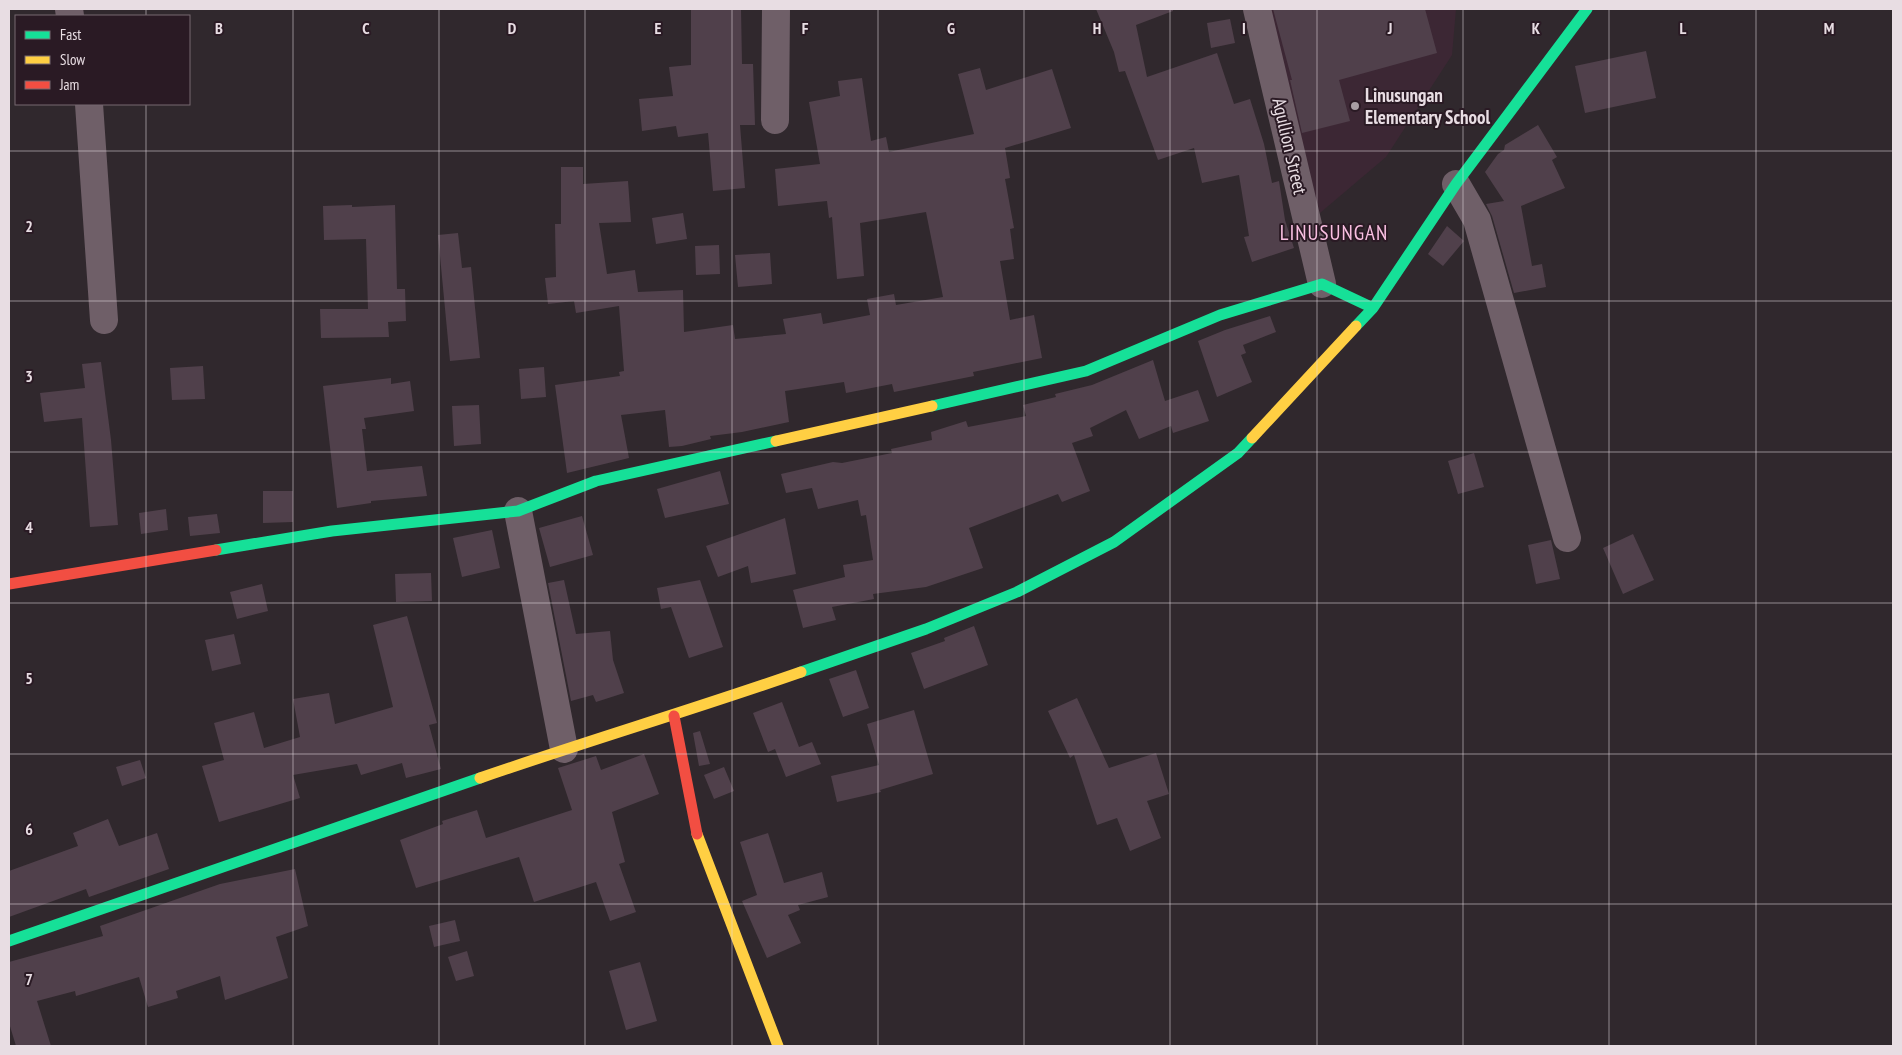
<svg xmlns="http://www.w3.org/2000/svg" width="1902" height="1055" viewBox="0 0 1902 1055" font-family="'PT Sans Narrow',sans-serif">
  <rect width="100%" height="100%" fill="#30282d"/>
  <path fill="#3c2734" d="M 1264,9 L 1456,9 L 1452,55 L 1386,157 L 1320,213 Z"/>
  <path fill="#50404b" d="M 691,9 L 741,9 L 742,64 L 753,64 L 755,125 L 740,125 L 745,188 L 713,191 L 708,133 L 678,137 L 676,126 L 642,131 L 639,99 L 673,96 L 669,67 L 691,65 Z
    M 1096,9 L 1173,9 L 1173,11 L 1136,25 L 1147,77 L 1217,53 L 1234,104 L 1250,99 L 1264,144 L 1272,183 L 1279,181 L 1285,220 L 1294,248 L 1252,262 L 1244,237 L 1249,236 L 1239,175 L 1202,183 L 1194,148 L 1158,160 L 1125,71 L 1119,72 L 1114,52 Z
    M 1273,9 L 1425,9 L 1437,53 L 1339,80 L 1350,121 L 1302,133 L 1290,80 L 1292,80 Z
    M 1230,19 L 1235,43 L 1211,48 L 1207,23 Z
    M 1646,51 L 1656,98 L 1585,113 L 1575,66 Z
    M 980,68 L 986,90 L 1052,69 L 1071,128 L 1005,148 L 1010,178 L 1005,179 L 1014,228 L 1010,229 L 1014,259 L 1000,261 L 1010,320 L 1034,315 L 1042,358 L 973,372 L 974,376 L 894,392 L 892,384 L 846,393 L 844,382 L 785,391 L 789,422 L 742,432 L 710,436 L 711,439 L 682,446 L 669,447 L 665,410 L 621,415 L 629,458 L 567,473 L 555,385 L 620,376 L 619,372 L 624,371 L 619,306 L 576,313 L 574,301 L 548,304 L 545,278 L 556,277 L 555,224 L 561,224 L 561,167 L 583,167 L 583,184 L 628,181 L 631,222 L 599,223 L 607,274 L 635,270 L 638,292 L 683,290 L 684,332 L 733,325 L 735,339 L 786,334 L 783,319 L 821,313 L 823,324 L 870,315 L 867,299 L 894,294 L 896,305 L 943,297 L 926,212 L 860,223 L 864,276 L 837,279 L 832,217 L 829,218 L 827,201 L 778,206 L 775,169 L 820,164 L 809,102 L 840,96 L 838,81 L 862,78 L 871,141 L 886,137 L 889,152 L 974,134 L 958,74 Z
    M 1538,125 L 1557,157 L 1552,160 L 1565,188 L 1521,206 L 1532,266 L 1542,264 L 1546,287 L 1514,293 L 1492,216 L 1486,204 L 1504,201 L 1485,172 L 1498,154 L 1504,150 L 1505,145 Z
    M 352,205 L 352,207 L 395,205 L 397,289 L 405,289 L 406,321 L 388,322 L 389,337 L 321,338 L 320,309 L 368,309 L 366,239 L 324,240 L 323,206 Z
    M 683,213 L 687,239 L 656,244 L 652,218 Z
    M 1447,226 L 1464,241 L 1443,266 L 1428,254 Z
    M 458,233 L 462,268 L 471,267 L 480,358 L 450,361 L 438,235 Z
    M 719,245 L 720,274 L 696,275 L 695,246 Z
    M 770,253 L 772,284 L 738,287 L 735,255 Z
    M 1270,316 L 1276,332 L 1243,345 L 1246,353 L 1241,355 L 1252,382 L 1217,397 L 1198,341 L 1225,330 Z
    M 1153,360 L 1165,401 L 1198,390 L 1209,421 L 1173,433 L 1171,426 L 1139,439 L 1126,410 L 1090,428 L 1093,436 L 1072,443 L 1090,491 L 1062,502 L 1058,494 L 969,528 L 983,568 L 926,587 L 873,594 L 874,599 L 832,607 L 836,620 L 803,628 L 793,590 L 845,577 L 843,565 L 873,560 L 866,515 L 861,516 L 858,500 L 818,509 L 812,488 L 786,493 L 781,474 L 833,462 L 842,463 L 892,453 L 891,449 L 932,440 L 931,432 L 966,421 L 968,427 L 1026,416 L 1023,405 L 1056,397 L 1055,394 L 1092,385 Z
    M 101,362 L 111,440 L 118,525 L 90,527 L 82,418 L 44,422 L 40,393 L 85,388 L 82,364 Z
    M 203,366 L 205,399 L 172,400 L 170,368 Z
    M 544,367 L 546,397 L 521,399 L 519,369 Z
    M 391,378 L 391,384 L 410,381 L 414,411 L 364,418 L 366,429 L 362,429 L 367,471 L 422,466 L 427,496 L 371,501 L 371,503 L 337,508 L 323,386 Z
    M 479,405 L 481,444 L 454,446 L 452,406 Z
    M 1474,453 L 1484,487 L 1458,494 L 1448,461 Z
    M 720,471 L 729,504 L 665,518 L 657,489 Z
    M 263,491 L 293,491 L 293,522 L 263,523 Z
    M 166,509 L 168,530 L 141,534 L 139,513 Z
    M 217,514 L 220,533 L 190,536 L 188,517 Z
    M 582,516 L 593,555 L 550,567 L 539,528 Z
    M 785,518 L 796,574 L 751,583 L 748,566 L 718,577 L 706,546 Z
    M 492,530 L 500,568 L 462,577 L 453,538 Z
    M 1633,534 L 1654,580 L 1623,594 L 1603,548 Z
    M 1551,540 L 1560,579 L 1536,584 L 1528,545 Z
    M 431,573 L 432,601 L 396,602 L 395,574 Z
    M 564,580 L 576,634 L 610,631 L 613,660 L 624,693 L 596,702 L 593,695 L 571,701 L 548,583 Z
    M 700,580 L 723,647 L 689,658 L 671,607 L 661,609 L 657,588 Z
    M 262,584 L 268,611 L 237,619 L 230,592 Z
    M 407,616 L 437,723 L 429,725 L 441,769 L 406,778 L 402,763 L 361,775 L 357,764 L 293,775 L 300,798 L 219,822 L 202,766 L 224,760 L 214,723 L 254,712 L 264,748 L 300,737 L 293,699 L 329,693 L 335,724 L 393,707 L 373,625 Z
    M 974,626 L 988,665 L 924,689 L 911,653 L 945,641 L 944,638 Z
    M 234,634 L 241,664 L 212,671 L 205,640 Z
    M 856,670 L 869,708 L 843,717 L 829,679 Z
    M 1077,698 L 1109,768 L 1156,753 L 1169,794 L 1147,801 L 1161,838 L 1130,851 L 1117,818 L 1097,825 L 1074,755 L 1070,758 L 1048,711 Z
    M 782,702 L 799,747 L 812,742 L 821,764 L 786,777 L 775,749 L 768,752 L 753,713 Z
    M 914,710 L 933,774 L 880,790 L 881,792 L 837,802 L 831,776 L 879,765 L 867,724 Z
    M 700,731 L 710,764 L 699,766 L 693,733 Z
    M 644,754 L 659,794 L 612,812 L 625,862 L 619,864 L 636,912 L 610,921 L 596,882 L 534,902 L 519,857 L 416,888 L 400,840 L 443,824 L 442,821 L 477,810 L 486,838 L 572,810 L 558,768 L 596,756 L 601,770 Z
    M 140,760 L 146,778 L 122,786 L 116,767 Z
    M 724,767 L 734,791 L 714,799 L 704,775 Z
    M 108,819 L 119,846 L 157,833 L 169,869 L 89,897 L 86,889 L 9,917 L 9,871 L 78,846 L 73,833 Z
    M 768,833 L 784,883 L 822,872 L 828,897 L 798,905 L 800,910 L 788,915 L 801,943 L 767,958 L 742,901 L 757,895 L 740,842 Z
    M 295,869 L 308,926 L 276,937 L 288,978 L 225,1000 L 220,976 L 176,991 L 178,998 L 148,1007 L 139,977 L 76,996 L 75,991 L 37,1001 L 51,1046 L 16,1046 L 9,1023 L 9,962 L 103,936 L 100,926 L 220,884 Z
    M 455,920 L 460,941 L 434,947 L 429,926 Z
    M 467,951 L 474,976 L 456,981 L 448,957 Z
    M 640,962 L 657,1021 L 626,1030 L 609,971 Z"/>
  <g fill="none" stroke-linecap="round" stroke-linejoin="round">
    <path stroke="#6f5f68" stroke-width="28" d="M 69,9 L 70,16
      M 1257,9 L 1322,284
      M 89,104 L 104,320
      M 775,120 L 776,9
      M 1456,184 L 1477,220 L 1567,538
      M 518,511 L 564,749"/>
    <path stroke="#16e098" stroke-width="11" d="M 1356,326 L 1373,308 L 1456,184 L 1587,9
      M 932,406 L 1086,371 L 1220,315 L 1322,284 L 1373,308
      M 216,550 L 332,531 L 518,511 L 596,481 L 776,441
      M 801,672 L 926,629 L 1017,592 L 1114,542 L 1238,453 L 1252,438
      M 9,941 L 480,778"/>
    <path stroke="#ffcf43" stroke-width="11" d="M 1252,438 L 1356,326
      M 776,441 L 932,406
      M 480,778 C 587,741 695,709 801,672
      M 697,834 L 778,1046"/>
    <path stroke="#f24e42" stroke-width="11" d="M 9,584 L 216,550
      M 674,716 L 697,834"/>
  </g>
  <path fill="none" stroke="#e8dde3" stroke-width="1" stroke-opacity="0.55" d="M 146,9 L 146,16M 293,9 L 293,1046M 439,9 L 439,1046M 585,9 L 585,1046M 732,9 L 732,1046M 878,9 L 878,1046M 1024,9 L 1024,1046M 1170,9 L 1170,1046M 1317,9 L 1317,1046M 1463,9 L 1463,1046M 1609,9 L 1609,1046M 1756,9 L 1756,1046M 146,104 L 146,1046M 9,151 L 1893,151M 9,301 L 1893,301M 9,452 L 1893,452M 9,603 L 1893,603M 9,754 L 1893,754M 9,904 L 1893,904"/>
  <circle fill="#a89ea3" stroke="#2a1a24" stroke-width="2" cx="1355" cy="106" r="5"/>
  <g text-anchor="middle" stroke-width="4" stroke-linejoin="round" paint-order="stroke">
    <g font-size="19" font-weight="bold" fill="#e8dde3" stroke="#2a1a24" text-anchor="start">
      <text x="1365" y="102">Linusungan<tspan x="1365" dy="22">Elementary School</tspan></text>
    </g>
    <g font-size="19" fill="#e8dde3" stroke="#2a1a24">
      <text transform="translate(1290 146) rotate(77)" y="7">Agullion Street</text>
    </g>
    <g font-size="21" letter-spacing="1" fill="#f9bfe1" stroke="#2a1a24">
      <text x="1334" y="240">LINUSUNGAN</text>
    </g>
  </g>
  <g font-size="16" text-anchor="middle" font-weight="bold" fill="#e8dde3" stroke="#2a1a24" stroke-width="4" stroke-linejoin="round" paint-order="stroke">
    <text x="219" y="34">B</text>
    <text x="366" y="34">C</text>
    <text x="512" y="34">D</text>
    <text x="658" y="34">E</text>
    <text x="805" y="34">F</text>
    <text x="951" y="34">G</text>
    <text x="1097" y="34">H</text>
    <text x="1244" y="34">I</text>
    <text x="1390" y="34">J</text>
    <text x="1536" y="34">K</text>
    <text x="1683" y="34">L</text>
    <text x="1829" y="34">M</text>
    <text x="29" y="232">2</text>
    <text x="29" y="382">3</text>
    <text x="29" y="533">4</text>
    <text x="29" y="684">5</text>
    <text x="29" y="835">6</text>
    <text x="29" y="985">7</text>
  </g>
  <rect width="1902" height="1055" fill="none" stroke="#e8dde3" stroke-width="20"/>
  <rect x="15" y="15" width="175" height="90" fill="#2a1a24" stroke="#766870"/>
  <rect x="25" y="31" width="25" height="8" fill="#16e098" stroke="#766870"/>
  <text x="60" y="40" font-size="15" fill="#e8dde3">Fast</text>
  <rect x="25" y="56" width="25" height="8" fill="#ffcf43" stroke="#766870"/>
  <text x="60" y="65" font-size="15" fill="#e8dde3">Slow</text>
  <rect x="25" y="81" width="25" height="8" fill="#f24e42" stroke="#766870"/>
  <text x="60" y="90" font-size="15" fill="#e8dde3">Jam</text>
</svg>
